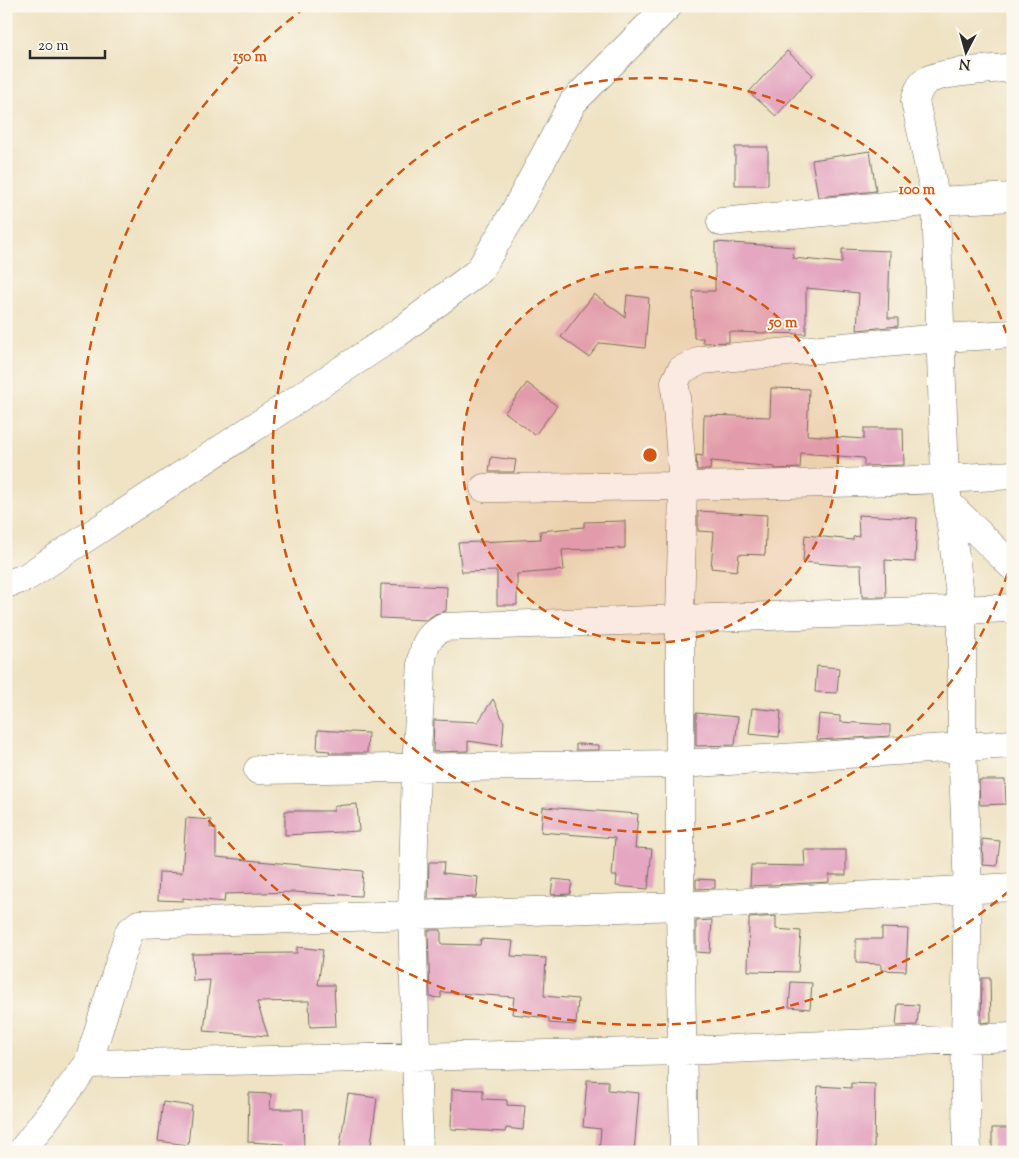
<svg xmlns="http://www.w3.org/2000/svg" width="1019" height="1158" viewBox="0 0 1019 1158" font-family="'Sorts Mill Goudy',serif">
  <rect width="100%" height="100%" fill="#fbf7ec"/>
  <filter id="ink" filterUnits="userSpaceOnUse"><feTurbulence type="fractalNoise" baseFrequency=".02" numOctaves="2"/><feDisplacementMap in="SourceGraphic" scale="10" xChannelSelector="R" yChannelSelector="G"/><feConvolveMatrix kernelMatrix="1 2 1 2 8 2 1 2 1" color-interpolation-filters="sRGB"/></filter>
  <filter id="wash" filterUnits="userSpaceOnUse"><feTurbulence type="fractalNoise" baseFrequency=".0096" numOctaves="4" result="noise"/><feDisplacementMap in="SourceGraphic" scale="20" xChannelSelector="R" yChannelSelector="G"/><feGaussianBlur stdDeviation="1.12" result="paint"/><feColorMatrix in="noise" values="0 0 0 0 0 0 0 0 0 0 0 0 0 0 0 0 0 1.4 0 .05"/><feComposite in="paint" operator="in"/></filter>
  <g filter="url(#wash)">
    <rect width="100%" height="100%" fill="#efe3c4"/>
    <g id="blocks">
      <path fill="#e4a6c1" d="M 787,51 L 813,75 L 776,116 L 749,92 Z
        M 735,147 L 768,147 L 768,185 L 735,185 Z
        M 870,151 L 876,191 L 818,197 L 812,160 Z
        M 715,242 L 794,247 L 793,258 L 842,263 L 842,249 L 890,251 L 888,318 L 898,318 L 898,326 L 857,330 L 859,293 L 806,288 L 806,334 L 729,332 L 729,342 L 703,343 L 703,338 L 694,338 L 693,291 L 715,291 Z
        M 594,294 L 625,317 L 627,295 L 649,298 L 645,348 L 600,343 L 589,357 L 561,337 Z
        M 527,383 L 557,406 L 535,435 L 505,412 Z
        M 771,388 L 809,389 L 807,435 L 864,439 L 864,428 L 903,428 L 904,465 L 864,466 L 864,458 L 801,453 L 800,468 L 775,469 L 775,467 L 711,461 L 710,470 L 697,470 L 696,455 L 703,456 L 704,415 L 770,417 Z
        M 491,457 L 516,460 L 514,472 L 489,472 Z
        M 698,511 L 767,515 L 765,555 L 739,554 L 737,571 L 711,568 L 714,532 L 698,531 Z
        M 858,515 L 917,518 L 915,562 L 885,560 L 886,597 L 862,597 L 861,565 L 839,565 L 803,562 L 805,535 L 853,540 L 853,537 L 859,536 Z
        M 625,521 L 625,548 L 562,550 L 564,570 L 517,574 L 517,605 L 497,605 L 497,571 L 462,572 L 458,543 L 541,539 L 540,531 L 584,527 L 584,522 Z
        M 381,584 L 447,587 L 446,611 L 435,614 L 426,620 L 380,618 Z
        M 817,666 L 839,668 L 837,693 L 815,692 Z
        M 493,699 L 504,722 L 502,746 L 468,741 L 468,751 L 433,752 L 434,720 L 478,722 Z
        M 752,708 L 781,711 L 779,737 L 749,734 Z
        M 696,713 L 738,717 L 735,745 L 696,746 Z
        M 819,714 L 840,716 L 840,722 L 890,725 L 890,736 L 817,740 Z
        M 318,730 L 368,733 L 367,753 L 329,753 L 330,751 L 317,750 Z
        M 576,744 L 599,745 L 599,750 L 576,750 Z
        M 979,780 L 1005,780 L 1006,804 L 980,805 Z
        M 357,804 L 359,831 L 285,835 L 285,811 L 334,811 L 334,806 Z
        M 543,807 L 638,814 L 635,848 L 652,849 L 648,889 L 616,886 L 617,876 L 612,876 L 615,838 L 541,832 Z
        M 186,818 L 211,820 L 210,828 L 216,828 L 216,857 L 363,871 L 361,896 L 293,892 L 225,894 L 224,902 L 183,898 L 183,901 L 158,900 L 159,872 L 182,873 Z
        M 982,839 L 1000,841 L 997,866 L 983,865 Z
        M 804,850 L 846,850 L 846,875 L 829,875 L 829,882 L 750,886 L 751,865 L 805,866 Z
        M 429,862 L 444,862 L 443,873 L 478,877 L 476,897 L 428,899 Z
        M 553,879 L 572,881 L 570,894 L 551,895 Z
        M 696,879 L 715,880 L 715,888 L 696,889 Z
        M 776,916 L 776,929 L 801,931 L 798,972 L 748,971 L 749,918 Z
        M 712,920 L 710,953 L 696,952 L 696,921 Z
        M 882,928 L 908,929 L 906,971 L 881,970 L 881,964 L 856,963 L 856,939 L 882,939 Z
        M 428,930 L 441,930 L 441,944 L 480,945 L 481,939 L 513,941 L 511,956 L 546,958 L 544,996 L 578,999 L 576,1025 L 549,1023 L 549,1018 L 512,1014 L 514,997 L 441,992 L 441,998 L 430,997 Z
        M 297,947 L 323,950 L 318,985 L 334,985 L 336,1026 L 310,1027 L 309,1001 L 257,1002 L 268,1036 L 204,1031 L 210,980 L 193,981 L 192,954 L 297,953 Z
        M 982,978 L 990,978 L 991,1022 L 981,1023 Z
        M 791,982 L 812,983 L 810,1009 L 789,1007 Z
        M 898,1004 L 919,1005 L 917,1025 L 896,1026 Z
        M 587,1080 L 608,1081 L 608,1090 L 639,1093 L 634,1152 L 599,1152 L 601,1129 L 583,1127 Z
        M 851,1083 L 875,1084 L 874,1152 L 814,1152 L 818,1086 L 851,1088 Z
        M 452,1089 L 483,1090 L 483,1099 L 507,1100 L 507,1105 L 525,1106 L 523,1130 L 506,1128 L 505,1132 L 451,1129 Z
        M 249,1093 L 271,1094 L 270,1109 L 303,1109 L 304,1152 L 283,1152 L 284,1144 L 248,1142 Z
        M 348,1094 L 377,1098 L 370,1152 L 339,1152 Z
        M 163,1102 L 192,1106 L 188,1145 L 158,1141 Z
        M 992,1128 L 1013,1128 L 1013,1150 L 992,1149 Z"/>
    </g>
  </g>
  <g filter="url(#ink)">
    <use href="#blocks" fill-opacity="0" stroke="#706b61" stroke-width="1"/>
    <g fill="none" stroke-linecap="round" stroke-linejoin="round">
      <g stroke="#706b61" stroke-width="29">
        <path id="street" d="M 721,222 L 936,201 L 1013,197
          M 484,488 C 660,486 837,486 1013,475
          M 949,504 L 1013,567
          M 6,584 L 25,578 L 398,333 L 479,271 L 515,211 L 573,102 L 668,6
          M 258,770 L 680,764 L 1013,744
          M 88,1064 L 683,1051 L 1013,1037
          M 21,1152 L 88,1064 L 129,932 L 139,924 L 680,906 L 1013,887
          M 419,1152 L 412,914 L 416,769 L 422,661 C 424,644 428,636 443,627 L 1013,608
          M 684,1152 L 680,906 L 680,619 L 683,486 L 675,382 L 681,370 L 702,360 L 940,338 L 1013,334
          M 967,1152 L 965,1040 L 968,890 L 962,746 L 962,610 L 945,479 L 936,201 L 915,101 C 917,94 919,86 926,81 C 942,71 993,70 1013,67"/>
      </g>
      <use href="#street" stroke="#fff" stroke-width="28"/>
    </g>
  </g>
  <circle cx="650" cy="455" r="188" fill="#d5540f" fill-opacity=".12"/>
  <g fill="none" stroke="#d5540f" stroke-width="2.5" stroke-dasharray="9 6">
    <circle cx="650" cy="455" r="188"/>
    <path d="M1012 559A377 377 0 1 1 1012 351"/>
    <path d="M1009 891A565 565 0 1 1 306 7"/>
  </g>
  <circle cx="650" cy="455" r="8" fill="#d5540f" stroke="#fbf7ec" stroke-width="2.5"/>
  <g font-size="15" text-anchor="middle" font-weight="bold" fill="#d5540f" stroke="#fbf7ec" stroke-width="4" stroke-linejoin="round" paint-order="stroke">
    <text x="250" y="61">150 m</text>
    <text x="917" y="194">100 m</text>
    <text x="783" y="327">50 m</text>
  </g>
  <rect width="1019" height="1158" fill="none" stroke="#fbf7ec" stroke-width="25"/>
  <g transform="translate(966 52) rotate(186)" stroke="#fbf7ec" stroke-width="4" paint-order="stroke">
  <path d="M0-4L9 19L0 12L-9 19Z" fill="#2b2b2b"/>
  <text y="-8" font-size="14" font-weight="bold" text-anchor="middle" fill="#2b2b2b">N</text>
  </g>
  <path d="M30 50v8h75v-8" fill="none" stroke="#2b2b2b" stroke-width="2.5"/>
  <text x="38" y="50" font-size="15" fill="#2b2b2b" stroke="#fbf7ec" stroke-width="4" paint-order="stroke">20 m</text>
</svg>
